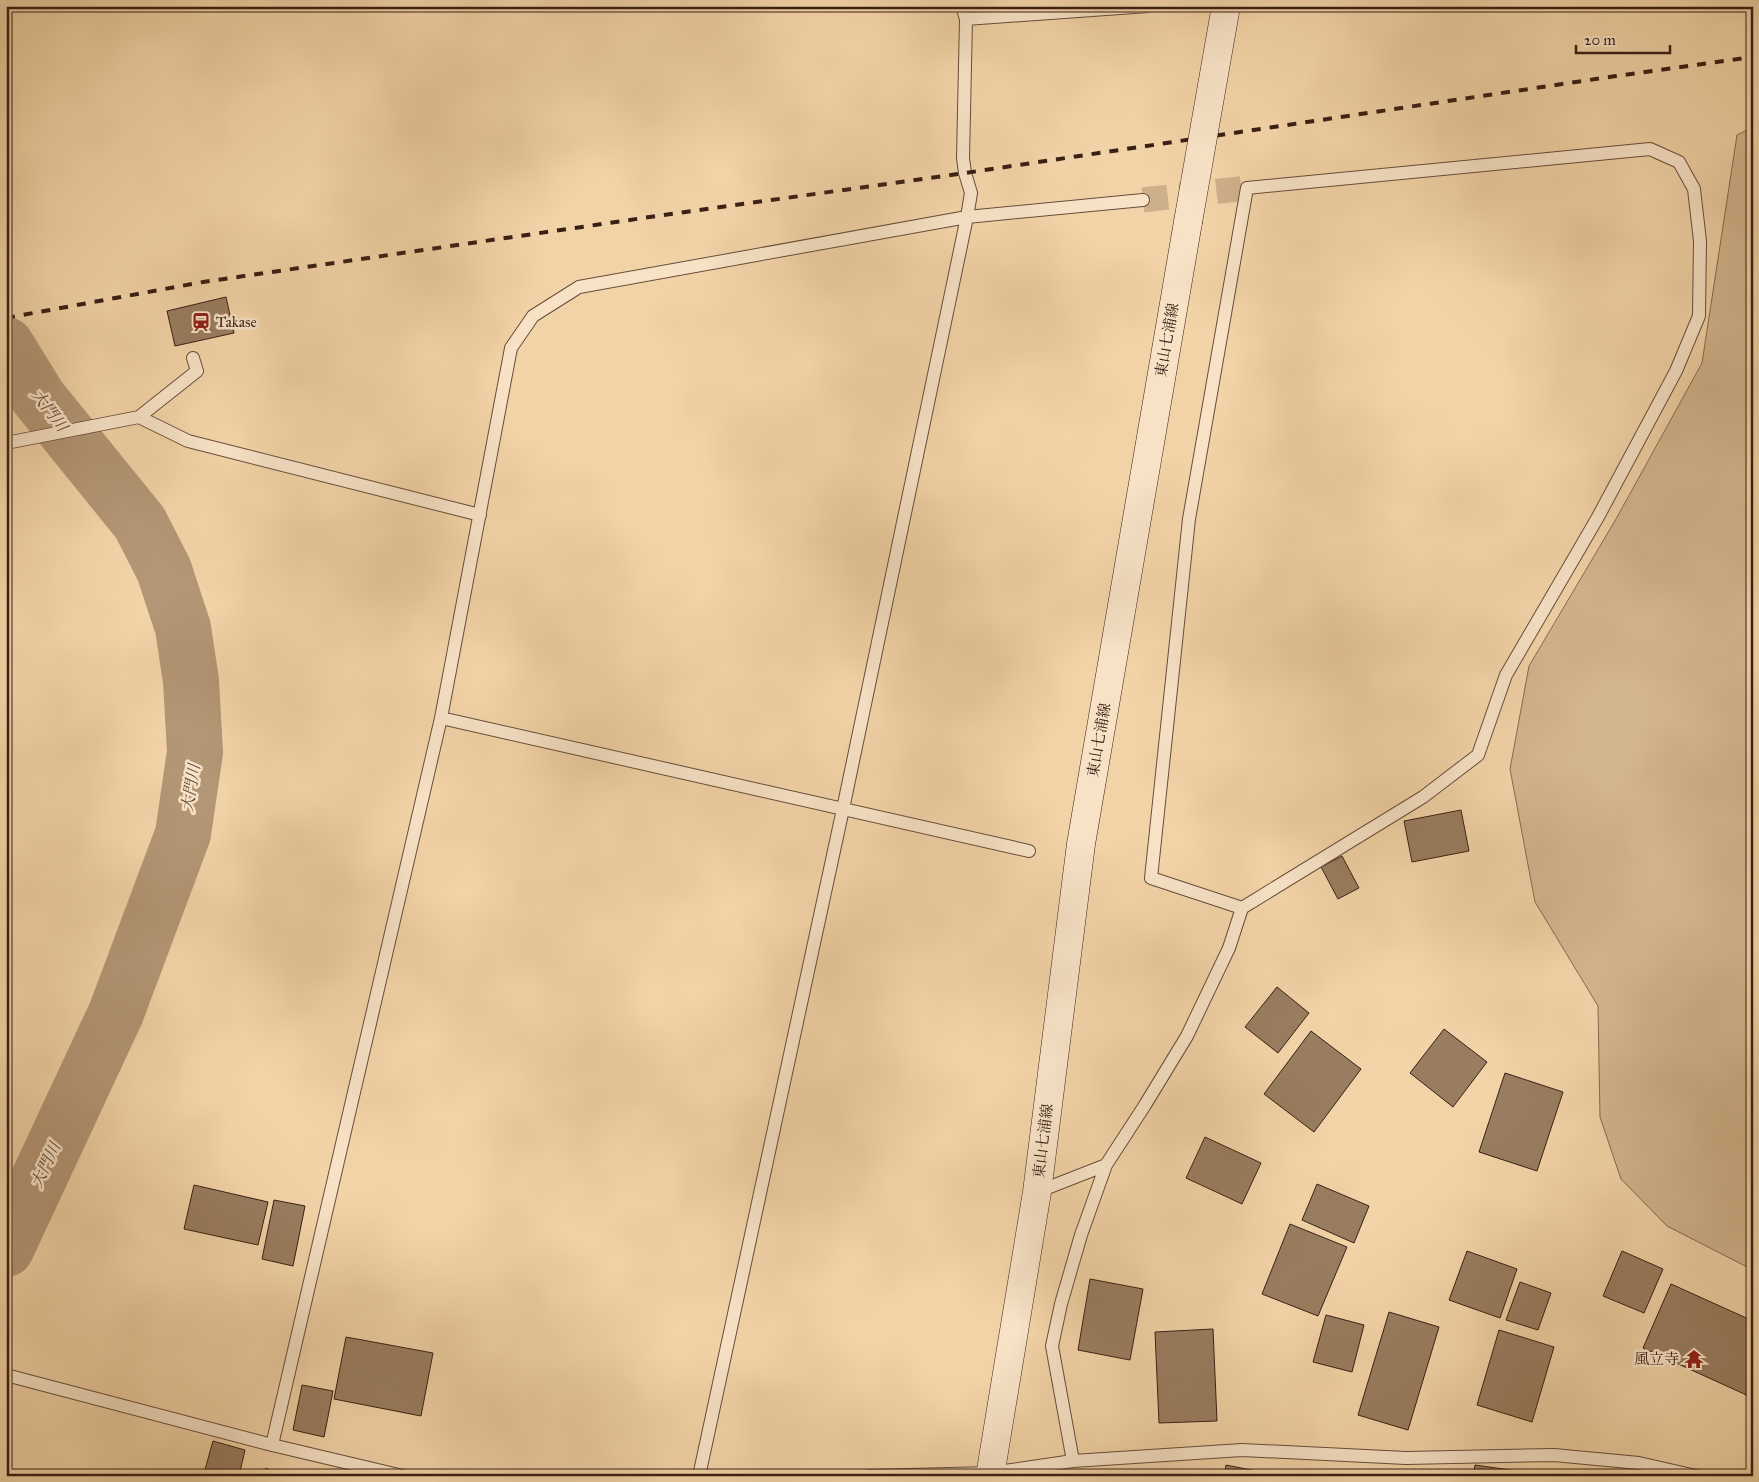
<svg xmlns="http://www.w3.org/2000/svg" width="1759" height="1482" viewBox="0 0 1759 1482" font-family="'IM FELL Great Primer','Noto Serif JP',serif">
  <rect width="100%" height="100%" fill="#f2d3a7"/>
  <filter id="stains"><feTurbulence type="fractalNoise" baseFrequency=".004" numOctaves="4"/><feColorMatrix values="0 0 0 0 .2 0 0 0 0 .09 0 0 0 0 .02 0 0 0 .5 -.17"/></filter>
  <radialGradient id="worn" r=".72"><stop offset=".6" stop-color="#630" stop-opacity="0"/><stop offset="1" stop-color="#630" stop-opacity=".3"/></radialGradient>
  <path fill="#d3b58e" stroke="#866a51" d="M 1753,127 L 1753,1270 L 1667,1226 L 1621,1179 L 1600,1117 L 1598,1006 L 1535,902 L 1510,769 L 1529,666 L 1616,519 L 1702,363 L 1737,135 Z"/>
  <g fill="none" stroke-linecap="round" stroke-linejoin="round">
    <path stroke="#b39675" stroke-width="56" d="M 6,345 L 38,397 L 140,523 L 164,570 L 183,628 L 191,681 L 195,752 L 183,834 L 116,1013 L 6,1249"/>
  </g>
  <path fill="#997d60" stroke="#392014" d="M 226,297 L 234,333 L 175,346 L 167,311 Z
    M 1461,810 L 1469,851 L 1412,862 L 1404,821 Z
    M 1342,856 L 1359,888 L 1338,899 L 1321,867 Z
    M 1277,987 L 1309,1013 L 1278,1053 L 1245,1027 Z
    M 1444,1029 L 1487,1062 L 1453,1107 L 1410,1073 Z
    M 1311,1031 L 1361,1069 L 1314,1132 L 1264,1094 Z
    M 1505,1073 L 1563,1092 L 1537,1171 L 1479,1152 Z
    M 1205,1137 L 1261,1163 L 1242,1204 L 1186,1178 Z
    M 1317,1184 L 1369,1206 L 1354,1243 L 1302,1220 Z
    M 194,1185 L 268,1202 L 258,1245 L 184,1229 Z
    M 274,1200 L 305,1206 L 293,1266 L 262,1259 Z
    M 1290,1224 L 1347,1247 L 1318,1316 L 1262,1294 Z
    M 1467,1251 L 1517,1269 L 1500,1318 L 1449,1300 Z
    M 1622,1251 L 1663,1269 L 1644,1313 L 1603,1296 Z
    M 1090,1279 L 1143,1289 L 1130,1360 L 1078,1350 Z
    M 1520,1282 L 1551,1293 L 1538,1330 L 1506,1320 Z
    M 1671,1284 L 1753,1321 L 1753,1398 L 1643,1348 Z
    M 1389,1312 L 1439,1327 L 1408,1430 L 1358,1415 Z
    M 1326,1315 L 1364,1325 L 1352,1372 L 1313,1362 Z
    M 1213,1329 L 1217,1421 L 1159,1423 L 1155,1332 Z
    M 1499,1330 L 1554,1347 L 1532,1422 L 1477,1405 Z
    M 346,1337 L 433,1353 L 421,1416 L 334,1399 Z
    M 302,1385 L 333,1391 L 324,1437 L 293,1430 Z
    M 213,1441 L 245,1450 L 239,1476 L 212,1476 L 204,1473 Z
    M 1226,1465 L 1281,1476 L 1224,1476 Z
    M 1475,1465 L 1539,1474 L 1539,1476 L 1473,1476 Z"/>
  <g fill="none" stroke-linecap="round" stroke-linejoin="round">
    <path stroke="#cdaf8a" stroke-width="25" stroke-dasharray="25 12" stroke-linecap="butt" d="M 1143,200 L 1247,188"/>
    <g stroke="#674d39" stroke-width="14">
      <path id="service" d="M 966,19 L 1148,6
        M 139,417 L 188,441 L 480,515
        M 6,443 L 139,417 L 197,371 L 193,358
        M 441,718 L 1029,851
        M 1037,1192 L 1106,1165
        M 6,1375 L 272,1445
        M 1073,1461 L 1052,1346 L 1061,1304 L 1081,1235 L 1106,1165 L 1145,1105 L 1187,1036 L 1229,948 L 1242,908 L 1423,797 L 1478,755 L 1506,675 L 1598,517 L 1676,371 L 1699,316 L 1700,241 L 1694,189 L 1679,162 L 1650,149 L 1247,188 L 1189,519 L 1151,878 L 1242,908
        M 403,1476 L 272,1445 L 441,718 L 511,348 L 533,316 L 579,287 L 967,217 L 1143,200
        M 699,1476 L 843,809 L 967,217 L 971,193 L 965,173 L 963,158 L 966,19 L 962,6
        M 869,1476 L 990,1473 L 1073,1461 L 1242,1450 L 1406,1458 L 1554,1455 L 1639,1463 L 1696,1476"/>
    </g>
    <g stroke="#392014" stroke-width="29">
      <path id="secondary" d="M 990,1476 L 1037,1192 L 1081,844 L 1188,222"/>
    </g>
    <path stroke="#392014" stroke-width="3" stroke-dasharray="1 2.5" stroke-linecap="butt" d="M 265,1476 L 267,1467"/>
    <use href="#service" stroke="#f7e2c6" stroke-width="12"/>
    <use href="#secondary" stroke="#f7e2c6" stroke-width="28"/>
    <path stroke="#392014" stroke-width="4" stroke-dasharray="9 9" stroke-linecap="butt" d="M 6,318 L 203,282 L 657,216 L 965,173 L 1616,76 L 1753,57"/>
    <g stroke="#392014" stroke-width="29" stroke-linecap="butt">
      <path id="secondary-bridge" d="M 1188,222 L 1226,6"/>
    </g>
    <use href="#secondary-bridge" stroke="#f7e2c6" stroke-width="28"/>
  </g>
  <defs>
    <g id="station-bare" transform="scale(1.5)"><path d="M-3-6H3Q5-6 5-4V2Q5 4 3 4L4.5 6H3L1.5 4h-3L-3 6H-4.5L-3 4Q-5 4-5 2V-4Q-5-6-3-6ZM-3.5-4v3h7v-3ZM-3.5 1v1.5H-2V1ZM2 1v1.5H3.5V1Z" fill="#8f2418" stroke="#f7e2c6" stroke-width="2.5" paint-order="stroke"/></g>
    <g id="temple-bare" transform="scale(1.5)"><path d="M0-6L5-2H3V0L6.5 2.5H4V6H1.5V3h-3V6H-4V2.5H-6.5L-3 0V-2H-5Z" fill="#8f2418" stroke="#f7e2c6" stroke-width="2.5" paint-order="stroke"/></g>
  </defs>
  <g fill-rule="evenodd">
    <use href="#station-bare" x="201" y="322"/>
    <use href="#temple-bare" x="1694" y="1359"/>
  </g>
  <g text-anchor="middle" stroke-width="5" stroke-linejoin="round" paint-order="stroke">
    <g font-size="15" fill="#392014" stroke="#f7e2c6" text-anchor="start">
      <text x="216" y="327">Takase</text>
      <text x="1679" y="1364" text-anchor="end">風立寺</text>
    </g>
    <g font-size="15" fill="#392014" stroke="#f7e2c6">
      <text transform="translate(1167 340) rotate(-80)" y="5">東山七浦線</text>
      <text transform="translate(1099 740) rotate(-80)" y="5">東山七浦線</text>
      <text transform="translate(1043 1141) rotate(-83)" y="5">東山七浦線</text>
    </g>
    <g font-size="16" font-style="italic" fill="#644936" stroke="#f7e2c6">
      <text transform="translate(50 410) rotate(53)" y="6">大門川</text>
      <text transform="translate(190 788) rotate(-81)" y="6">大門川</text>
      <text transform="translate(45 1165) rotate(-65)" y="6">大門川</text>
    </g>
  </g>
  <rect width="1759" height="1482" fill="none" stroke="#f2d3a7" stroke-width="25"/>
  <rect x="8" y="8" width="1744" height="1467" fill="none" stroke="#392014" stroke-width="2.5"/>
  <rect x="12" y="12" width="1734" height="1457" fill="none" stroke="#392014"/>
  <path d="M1576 45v8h94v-8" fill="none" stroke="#392014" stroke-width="2.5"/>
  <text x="1584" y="45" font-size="15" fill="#392014" stroke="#f7e2c6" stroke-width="4" paint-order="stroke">20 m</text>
  <rect width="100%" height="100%" filter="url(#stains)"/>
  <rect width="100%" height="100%" fill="url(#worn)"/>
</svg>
